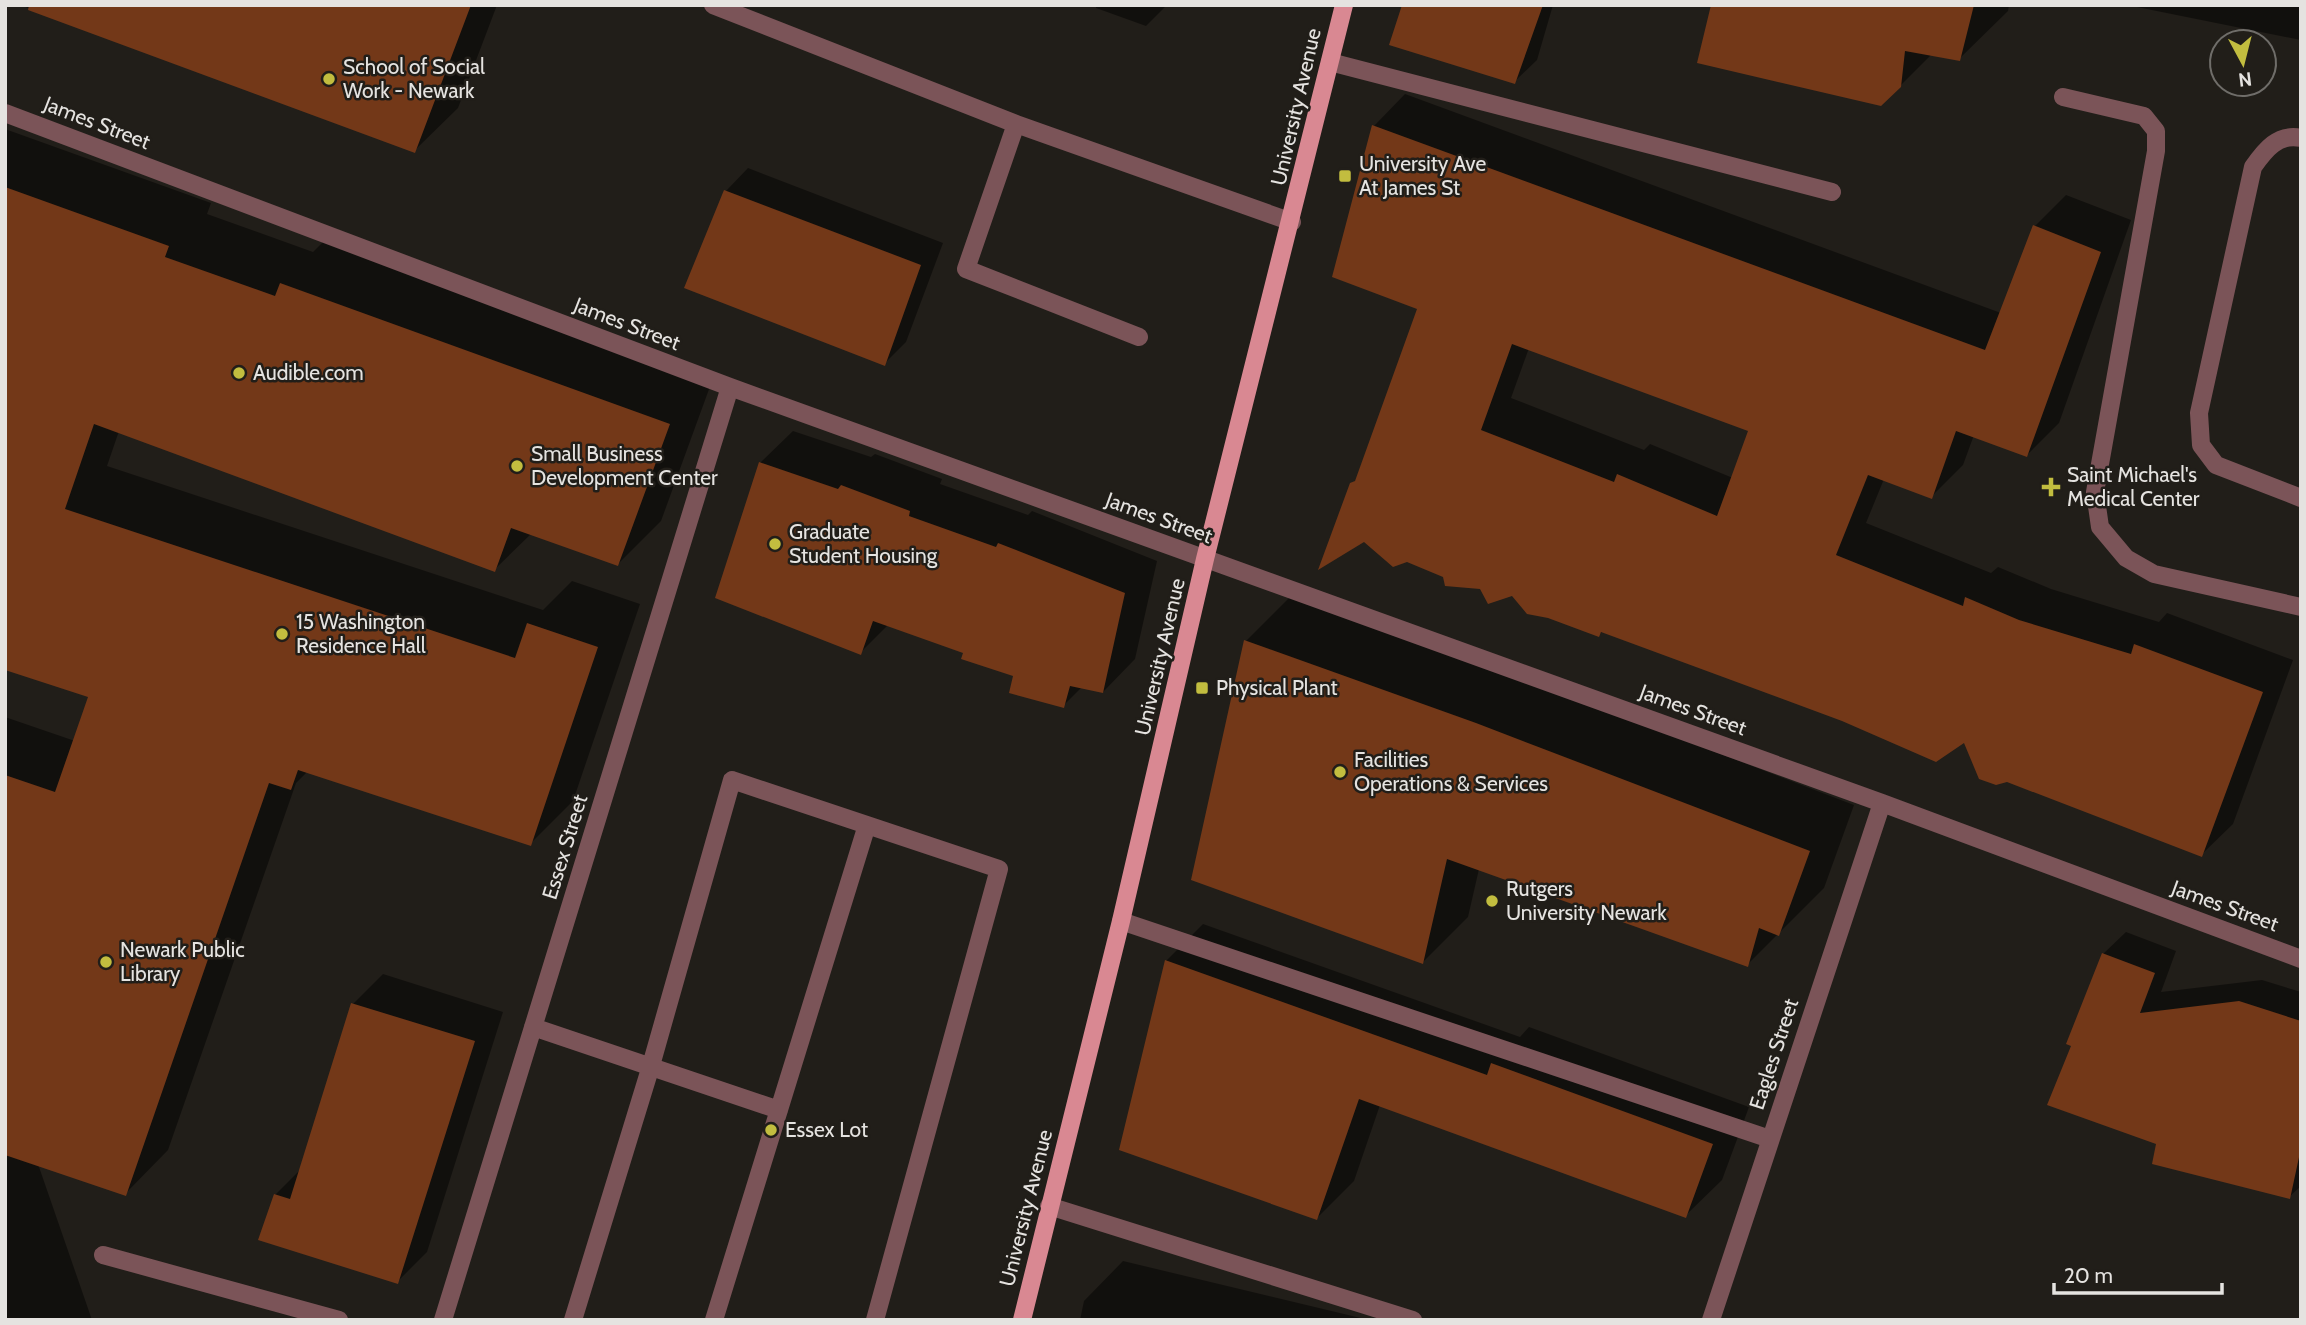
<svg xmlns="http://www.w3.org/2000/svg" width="2306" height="1325" viewBox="0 0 2306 1325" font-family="Cabin,sans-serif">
  <rect width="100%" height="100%" fill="#211e19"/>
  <path fill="#0007" fill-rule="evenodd" d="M 20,5 L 497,5 L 458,108 L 414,151 Z
    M 1096,5 L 1167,5 L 1146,26 L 1096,8 Z
    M 1404,5 L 1553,5 L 1537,60 L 1514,82 Z
    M 1712,5 L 2009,5 L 2008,11 L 1959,59 L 1932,54 L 1900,86 Z
    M 2127,5 L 2301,5 L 2301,40 Z
    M 1405,94 L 2001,313 L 2035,226 L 2066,195 L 2131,220 L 2059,423 L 2027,455 L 1974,435 L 1963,465 L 1931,497 L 1884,479 L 1866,523 L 1991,573 L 1998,567 L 2051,589 L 2159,622 L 2167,613 L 2293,660 L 2233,824 L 2201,855 L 1964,741 L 1843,720 L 1603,631 L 1598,635 L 1512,594 L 1444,576 L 1352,484 L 1358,478 L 1419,308 L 1374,126 ZM 1529,348 L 1750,430 L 1733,478 L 1650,444 L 1644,450 L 1511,398 Z
    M 5,129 L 211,203 L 207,214 L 313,252 L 325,240 L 712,381 L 661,521 L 618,564 L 532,533 L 494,570 L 119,431 L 107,466 L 543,610 L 572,581 L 640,604 L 573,801 L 530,844 L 308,771 L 296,783 L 168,1150 L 125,1194 L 38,1164 L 92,1320 L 5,1320 L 5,717 L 75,741 L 90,696 L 5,668 Z
    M 748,168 L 943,243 L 906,342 L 884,364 L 687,287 L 726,191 Z
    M 793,431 L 871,457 L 875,454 L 942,479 L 940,484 L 1028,515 L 1032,511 L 1157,561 L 1135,659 L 1103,692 L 1082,687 L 1063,706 L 1016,675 L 965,652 L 888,625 L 860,653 L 760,463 Z
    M 1291,596 L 1522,678 L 1854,805 L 1824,888 L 1747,965 L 1479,869 L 1468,917 L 1423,962 L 1246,641 Z
    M 1203,924 L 1520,1037 L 1529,1027 L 1749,1107 L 1722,1180 L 1685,1216 L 1380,1105 L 1354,1181 L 1317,1218 L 1166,961 Z
    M 2126,932 L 2176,951 L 2161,992 L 2262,980 L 2301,992 L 2301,1186 L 2289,1197 L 2158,1142 L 2073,1045 L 2103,954 Z
    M 383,974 L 503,1012 L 427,1252 L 397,1282 L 275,1195 L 301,1169 L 353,1004 Z
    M 1123,1261 L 1369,1320 L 1080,1320 L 1084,1301 Z"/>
  <path fill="#733818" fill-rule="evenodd" d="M 29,5 L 471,5 L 415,153 L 28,10 Z
    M 1402,5 L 1543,5 L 1515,84 L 1389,45 Z
    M 1711,5 L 1974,5 L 1960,61 L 1905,51 L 1901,87 L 1881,106 L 1697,63 Z
    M 1372,125 L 1985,350 L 2033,225 L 2101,252 L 2027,457 L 1956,431 L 1932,499 L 1868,475 L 1836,555 L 1963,606 L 1965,597 L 2019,620 L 2131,654 L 2134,644 L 2263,692 L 2202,857 L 2007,782 L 1996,785 L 1979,779 L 1964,743 L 1936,762 L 1842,721 L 1601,632 L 1599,637 L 1548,618 L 1527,614 L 1512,596 L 1488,604 L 1480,589 L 1445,586 L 1443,577 L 1407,562 L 1393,567 L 1364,542 L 1318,570 L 1350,483 L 1355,481 L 1417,309 L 1332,277 ZM 1512,344 L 1748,431 L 1717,516 L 1617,474 L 1614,482 L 1481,430 Z
    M 5,187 L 169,246 L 165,257 L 275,296 L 280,283 L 670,424 L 618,566 L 511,528 L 495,572 L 94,424 L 65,509 L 515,658 L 527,623 L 598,647 L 531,846 L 298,770 L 291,790 L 269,783 L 126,1196 L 5,1155 L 5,775 L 55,792 L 88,697 L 5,670 Z
    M 724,190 L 921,265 L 885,366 L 684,288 Z
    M 759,462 L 838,489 L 841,485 L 910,511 L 909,516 L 996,547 L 998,543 L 1125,593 L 1103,693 L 1070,686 L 1064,708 L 1009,693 L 1013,676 L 961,659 L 963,653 L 873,621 L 861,655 L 715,598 Z
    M 1244,640 L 1476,723 L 1810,851 L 1779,936 L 1759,928 L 1748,967 L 1447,859 L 1423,964 L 1191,880 Z
    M 2102,953 L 2155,973 L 2140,1013 L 2239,1001 L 2301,1021 L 2301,1148 L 2290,1199 L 2152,1164 L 2156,1144 L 2047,1105 L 2071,1046 L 2066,1044 Z
    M 1165,960 L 1487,1075 L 1491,1063 L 1713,1144 L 1686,1218 L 1359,1099 L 1317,1220 L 1119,1150 Z
    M 351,1003 L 475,1041 L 398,1284 L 258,1240 L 274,1194 L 290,1199 Z"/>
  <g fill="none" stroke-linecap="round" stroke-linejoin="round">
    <path stroke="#7b5458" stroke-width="18" d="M 713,5 L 1016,124
      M 1330,62 L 1832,192
      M 2063,97 L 2144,116 L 2156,131 L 2156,151 L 2095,492 L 2100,527 L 2126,558 L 2154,574 L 2301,607
      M 5,113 L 730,387 L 1882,803 L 2301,959
      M 2301,138 C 2278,133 2265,150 2253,167 L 2199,413 L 2201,445 L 2216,465 L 2301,498
      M 1139,337 L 966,269 L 1016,124 L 1292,222
      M 1121,921 L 1770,1139
      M 533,1027 L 779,1110
      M 1049,1206 L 1413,1320
      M 103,1255 L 339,1320
      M 443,1320 L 730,387
      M 573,1320 L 650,1069 L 732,780 L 999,869 L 875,1320
      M 714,1320 L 867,825
      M 1711,1320 L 1882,803"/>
    <path stroke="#d98892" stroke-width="18" d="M 1022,1320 L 1121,921 L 1205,559 L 1344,5"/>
  </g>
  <g fill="#c2bd3f" stroke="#211e19" stroke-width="2.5">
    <circle cx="329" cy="79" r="7"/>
    <rect x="1338" y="169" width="14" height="14" rx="3.5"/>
    <circle cx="239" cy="373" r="7"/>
    <circle cx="517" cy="466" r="7"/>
    <path d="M2047.5 476.5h7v7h7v7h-7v7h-7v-7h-7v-7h7z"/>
    <circle cx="775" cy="544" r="7"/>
    <circle cx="282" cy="634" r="7"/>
    <rect x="1195" y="681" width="14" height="14" rx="3.5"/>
    <circle cx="1340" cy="772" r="7"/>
    <circle cx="1492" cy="901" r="7"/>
    <circle cx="106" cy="962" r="7"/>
    <circle cx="771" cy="1130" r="7"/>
  </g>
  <g text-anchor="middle" stroke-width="5" stroke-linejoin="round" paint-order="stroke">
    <g font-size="21" fill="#e5e3e0" stroke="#211e19" text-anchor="start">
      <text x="343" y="74">School of Social<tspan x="343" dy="24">Work - Newark</tspan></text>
      <text x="1359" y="171">University Ave<tspan x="1359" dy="24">At James St</tspan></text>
      <text x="253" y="380">Audible.com</text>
      <text x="531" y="461">Small Business<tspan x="531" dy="24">Development Center</tspan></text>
      <text x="2067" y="482">Saint Michael's<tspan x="2067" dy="24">Medical Center</tspan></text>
      <text x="789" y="539">Graduate<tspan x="789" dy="24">Student Housing</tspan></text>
      <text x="296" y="629">15 Washington<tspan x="296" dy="24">Residence Hall</tspan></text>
      <text x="1216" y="695">Physical Plant</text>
      <text x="1354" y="767">Facilities<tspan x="1354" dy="24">Operations &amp; Services</tspan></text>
      <text x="1506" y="896">Rutgers<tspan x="1506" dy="24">University Newark</tspan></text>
      <text x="120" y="957">Newark Public<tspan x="120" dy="24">Library</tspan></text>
      <text x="785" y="1137">Essex Lot</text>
    </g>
    <g font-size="21" fill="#e5e3e0" stroke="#211e19">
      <text transform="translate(1296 107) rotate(-77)" y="7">University Avenue</text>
      <text transform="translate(97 123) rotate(21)" y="7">James Street</text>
      <text transform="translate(627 324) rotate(21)" y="7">James Street</text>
      <text transform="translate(1159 518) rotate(20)" y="7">James Street</text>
      <text transform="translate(1160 657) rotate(-77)" y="7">University Avenue</text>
      <text transform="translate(1693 710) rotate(20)" y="7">James Street</text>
      <text transform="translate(565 847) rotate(-73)" y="7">Essex Street</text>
      <text transform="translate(2225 906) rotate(20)" y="7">James Street</text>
      <text transform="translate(1774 1054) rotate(-72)" y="7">Eagles Street</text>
      <text transform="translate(1026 1208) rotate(-76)" y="7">University Avenue</text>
    </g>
  </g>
  <rect width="2306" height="1325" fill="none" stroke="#e5e3e0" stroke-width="14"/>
  <g transform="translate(2243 63) rotate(173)"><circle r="33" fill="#211e19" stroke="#6f6d69" stroke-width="2"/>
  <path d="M0-5L12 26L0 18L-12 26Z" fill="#c2bd3f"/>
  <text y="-10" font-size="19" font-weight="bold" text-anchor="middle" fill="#e5e3e0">N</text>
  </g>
  <path d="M2054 1283v10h168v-10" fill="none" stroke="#e5e3e0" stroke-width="3.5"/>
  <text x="2064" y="1283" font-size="21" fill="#e5e3e0" stroke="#211e19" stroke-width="5" paint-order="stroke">20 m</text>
</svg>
